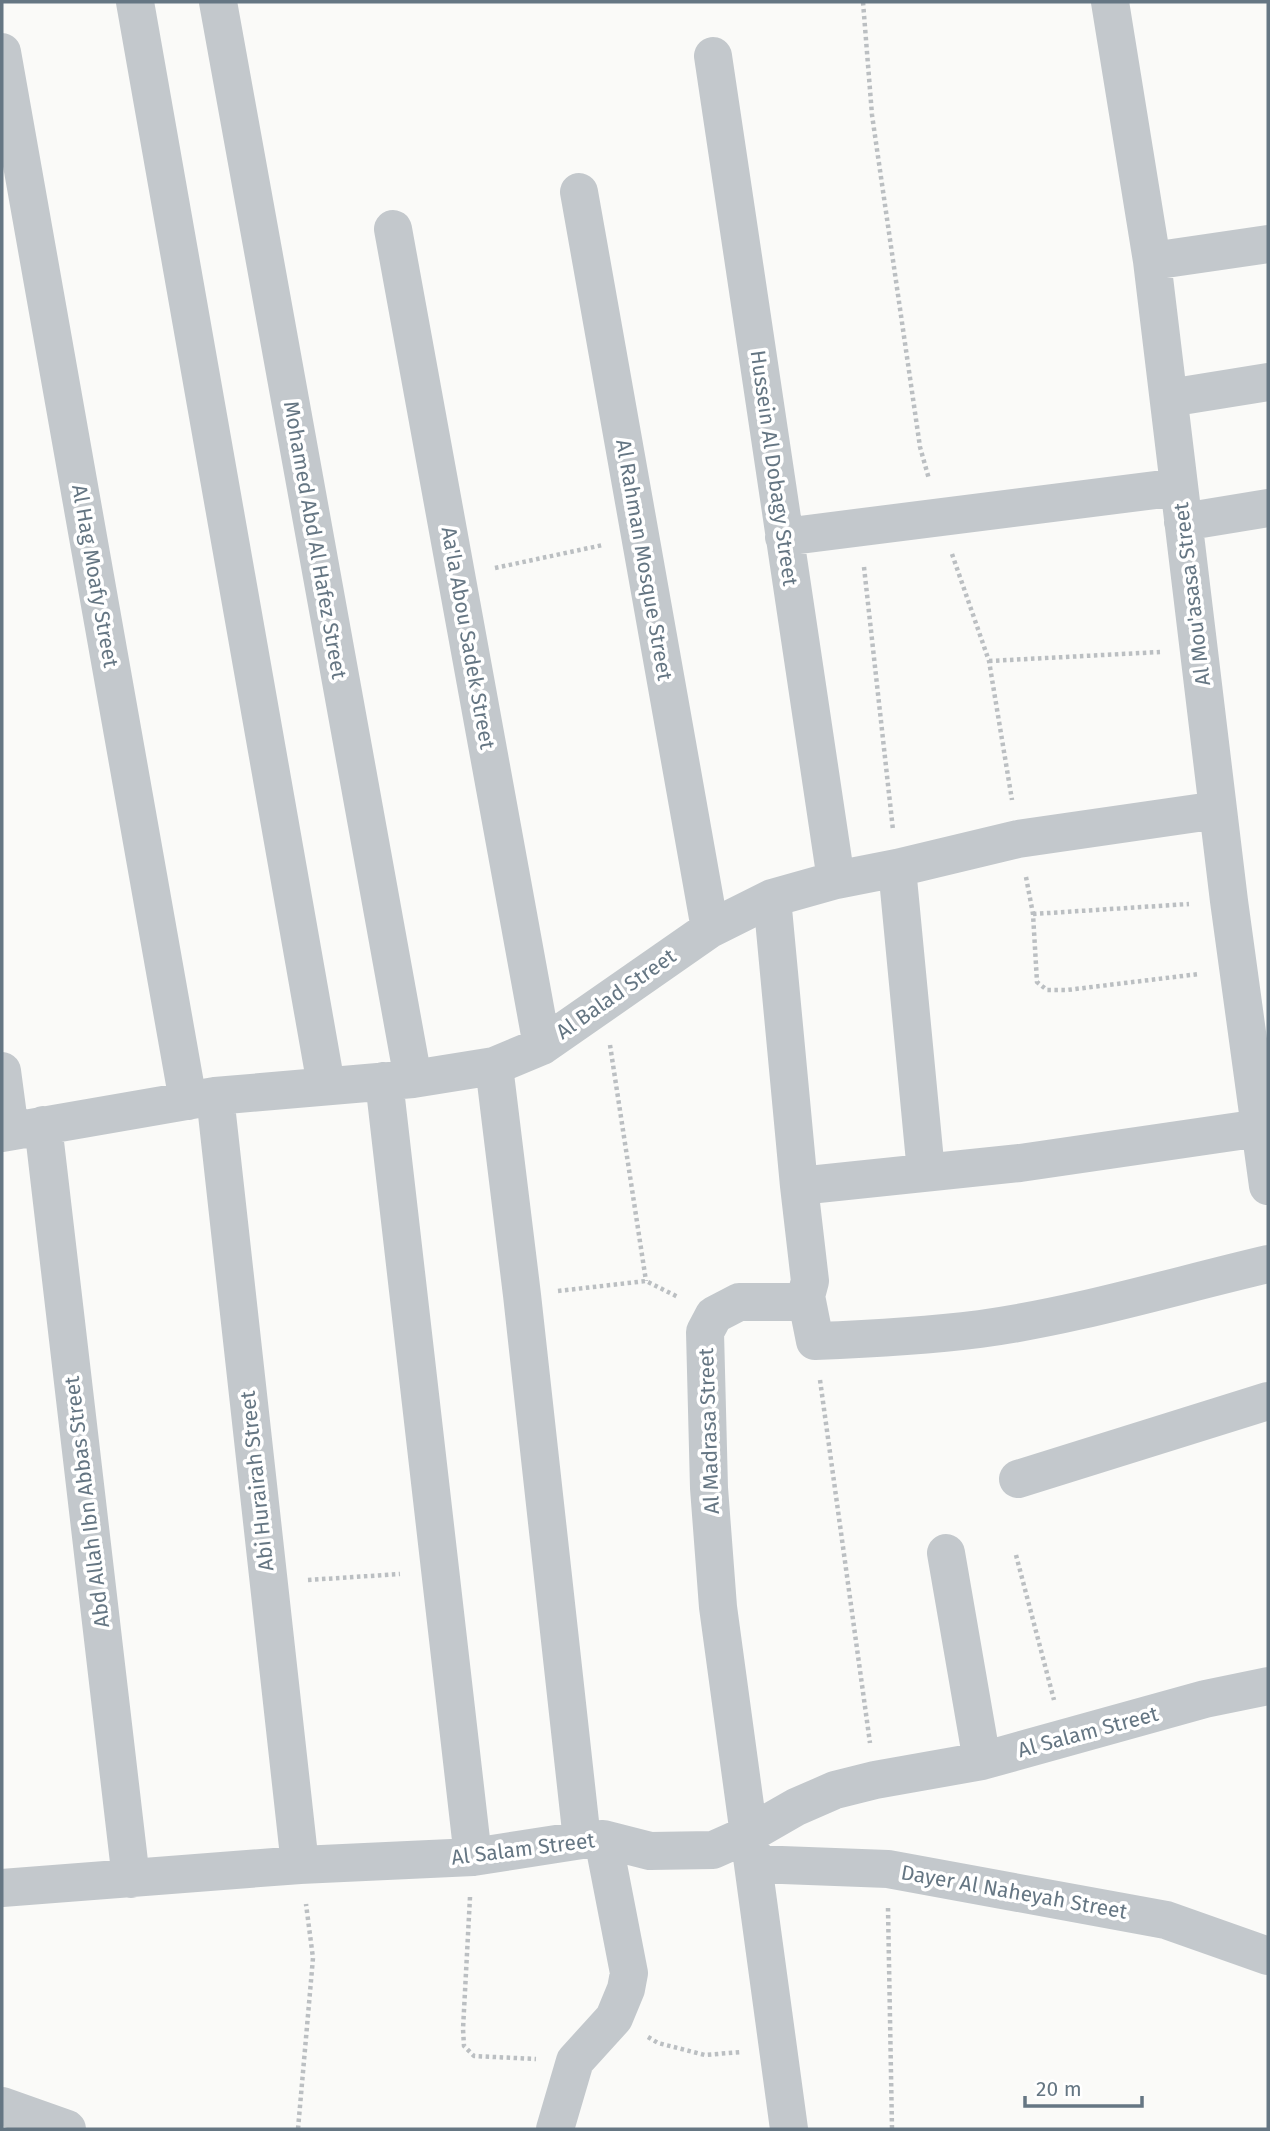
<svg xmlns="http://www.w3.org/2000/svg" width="1270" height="2131" viewBox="0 0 1270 2131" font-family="'Fira Sans',sans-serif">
  <rect width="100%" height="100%" fill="#fafaf8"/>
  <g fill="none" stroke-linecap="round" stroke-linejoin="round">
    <path stroke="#bbbfc2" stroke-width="4.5" stroke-dasharray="3.5 3.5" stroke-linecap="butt" d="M 863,2 L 872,115 L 920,447 L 929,479
      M 952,554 L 989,661 L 1012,800
      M 864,567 L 893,830
      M 495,568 L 603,545
      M 989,661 L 1160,652
      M 1026,877 L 1033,914 L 1037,982 L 1047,990 L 1067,990 L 1199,974
      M 1033,914 L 1189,904
      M 610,1045 L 646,1281
      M 558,1291 L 646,1281 L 678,1297
      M 820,1380 L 870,1743
      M 1016,1555 L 1054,1700
      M 308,1580 L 400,1574
      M 470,1897 L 463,2029 L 464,2046 L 474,2056 L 536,2059
      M 888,1908 L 892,2129
      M 648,2037 L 658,2043 L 705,2055 L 741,2052
      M 298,2129 L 313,1958 L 306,1904"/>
    <path stroke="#c3c8cc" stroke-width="38" d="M 135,2 L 326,1085
      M 218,2 L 413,1079
      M 1110,2 L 1152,261 L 1229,901 L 1268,1186
      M 2,52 L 188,1101
      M 713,56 L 836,880
      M 579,192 L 710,929
      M 393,229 L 542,1046
      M 1152,261 L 1268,244
      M 1169,398 L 1268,382
      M 1183,522 L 1268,508
      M 784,537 L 1179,487
      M 897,868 L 926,1172
      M 772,898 L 799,1186 L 810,1281 L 806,1296 L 796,1302 L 739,1302 L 714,1315 L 705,1332 L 709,1488 L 718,1607 L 789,2129
      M 494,1066 L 522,1295 L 582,1840
      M 2,1071 L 10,1131
      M 384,1081 L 473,1857
      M 215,1096 L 300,1865
      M 43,1125 L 131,1879
      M 2,1133 L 215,1096 L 413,1079 L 494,1066 L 542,1046 L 710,929 L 772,898 L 836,880 L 897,868 L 1018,839 L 1218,810
      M 799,1186 L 1020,1163 L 1260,1128
      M 806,1296 L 815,1341 C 870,1339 925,1336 980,1329 C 1076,1316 1174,1286 1268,1264
      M 1018,1479 L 1268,1401
      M 946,1553 L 982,1761
      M 753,1864 L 888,1869 L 1166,1920 L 1268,1956
      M 2,1888 L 300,1865 L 473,1857 L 582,1840 L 603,1839 L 650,1851 L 713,1850 L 749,1834 L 796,1807 L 835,1790 L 875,1780 L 982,1761 L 1205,1699 L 1268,1686
      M 2,2106 L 67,2129
      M 555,2129 L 575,2061 L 614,2018 L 626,1989 L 629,1973 L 603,1839"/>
  </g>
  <g text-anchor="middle" stroke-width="7" stroke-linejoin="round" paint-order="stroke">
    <g font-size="21" fill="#657683" stroke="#fff">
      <text transform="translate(774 468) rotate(82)" y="7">Hussein Al Dobagy Street</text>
      <text transform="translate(315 540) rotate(80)" y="7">Mohamed Abd Al Hafez Street</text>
      <text transform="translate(644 560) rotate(80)" y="7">Al Rahman Mosque Street</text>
      <text transform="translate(95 576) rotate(80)" y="7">Al Hag Moafy Street</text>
      <text transform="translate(1192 594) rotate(-97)" y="7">Al Mou'asasa Street</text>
      <text transform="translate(468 638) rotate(80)" y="7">Aa'la Abou Sadek Street</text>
      <text transform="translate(616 994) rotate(-35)" y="7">Al Balad Street</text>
      <text transform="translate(709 1431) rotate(-92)" y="7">Al Madrasa Street</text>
      <text transform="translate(257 1481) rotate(-96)" y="7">Abi Hurairah Street</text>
      <text transform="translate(87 1502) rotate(-97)" y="7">Abd Allah Ibn Abbas Street</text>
      <text transform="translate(1088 1732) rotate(-15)" y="7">Al Salam Street</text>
      <text transform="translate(523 1849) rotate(-7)" y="7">Al Salam Street</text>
      <text transform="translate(1014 1892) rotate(10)" y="7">Dayer Al Naheyah Street</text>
    </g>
  </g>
  <rect width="1270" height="2131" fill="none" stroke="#657683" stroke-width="7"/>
  <path d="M1025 2096v10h117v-10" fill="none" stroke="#657683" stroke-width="3.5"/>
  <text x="1036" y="2096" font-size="21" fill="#657683" stroke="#ffffff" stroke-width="5" paint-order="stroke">20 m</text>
</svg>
